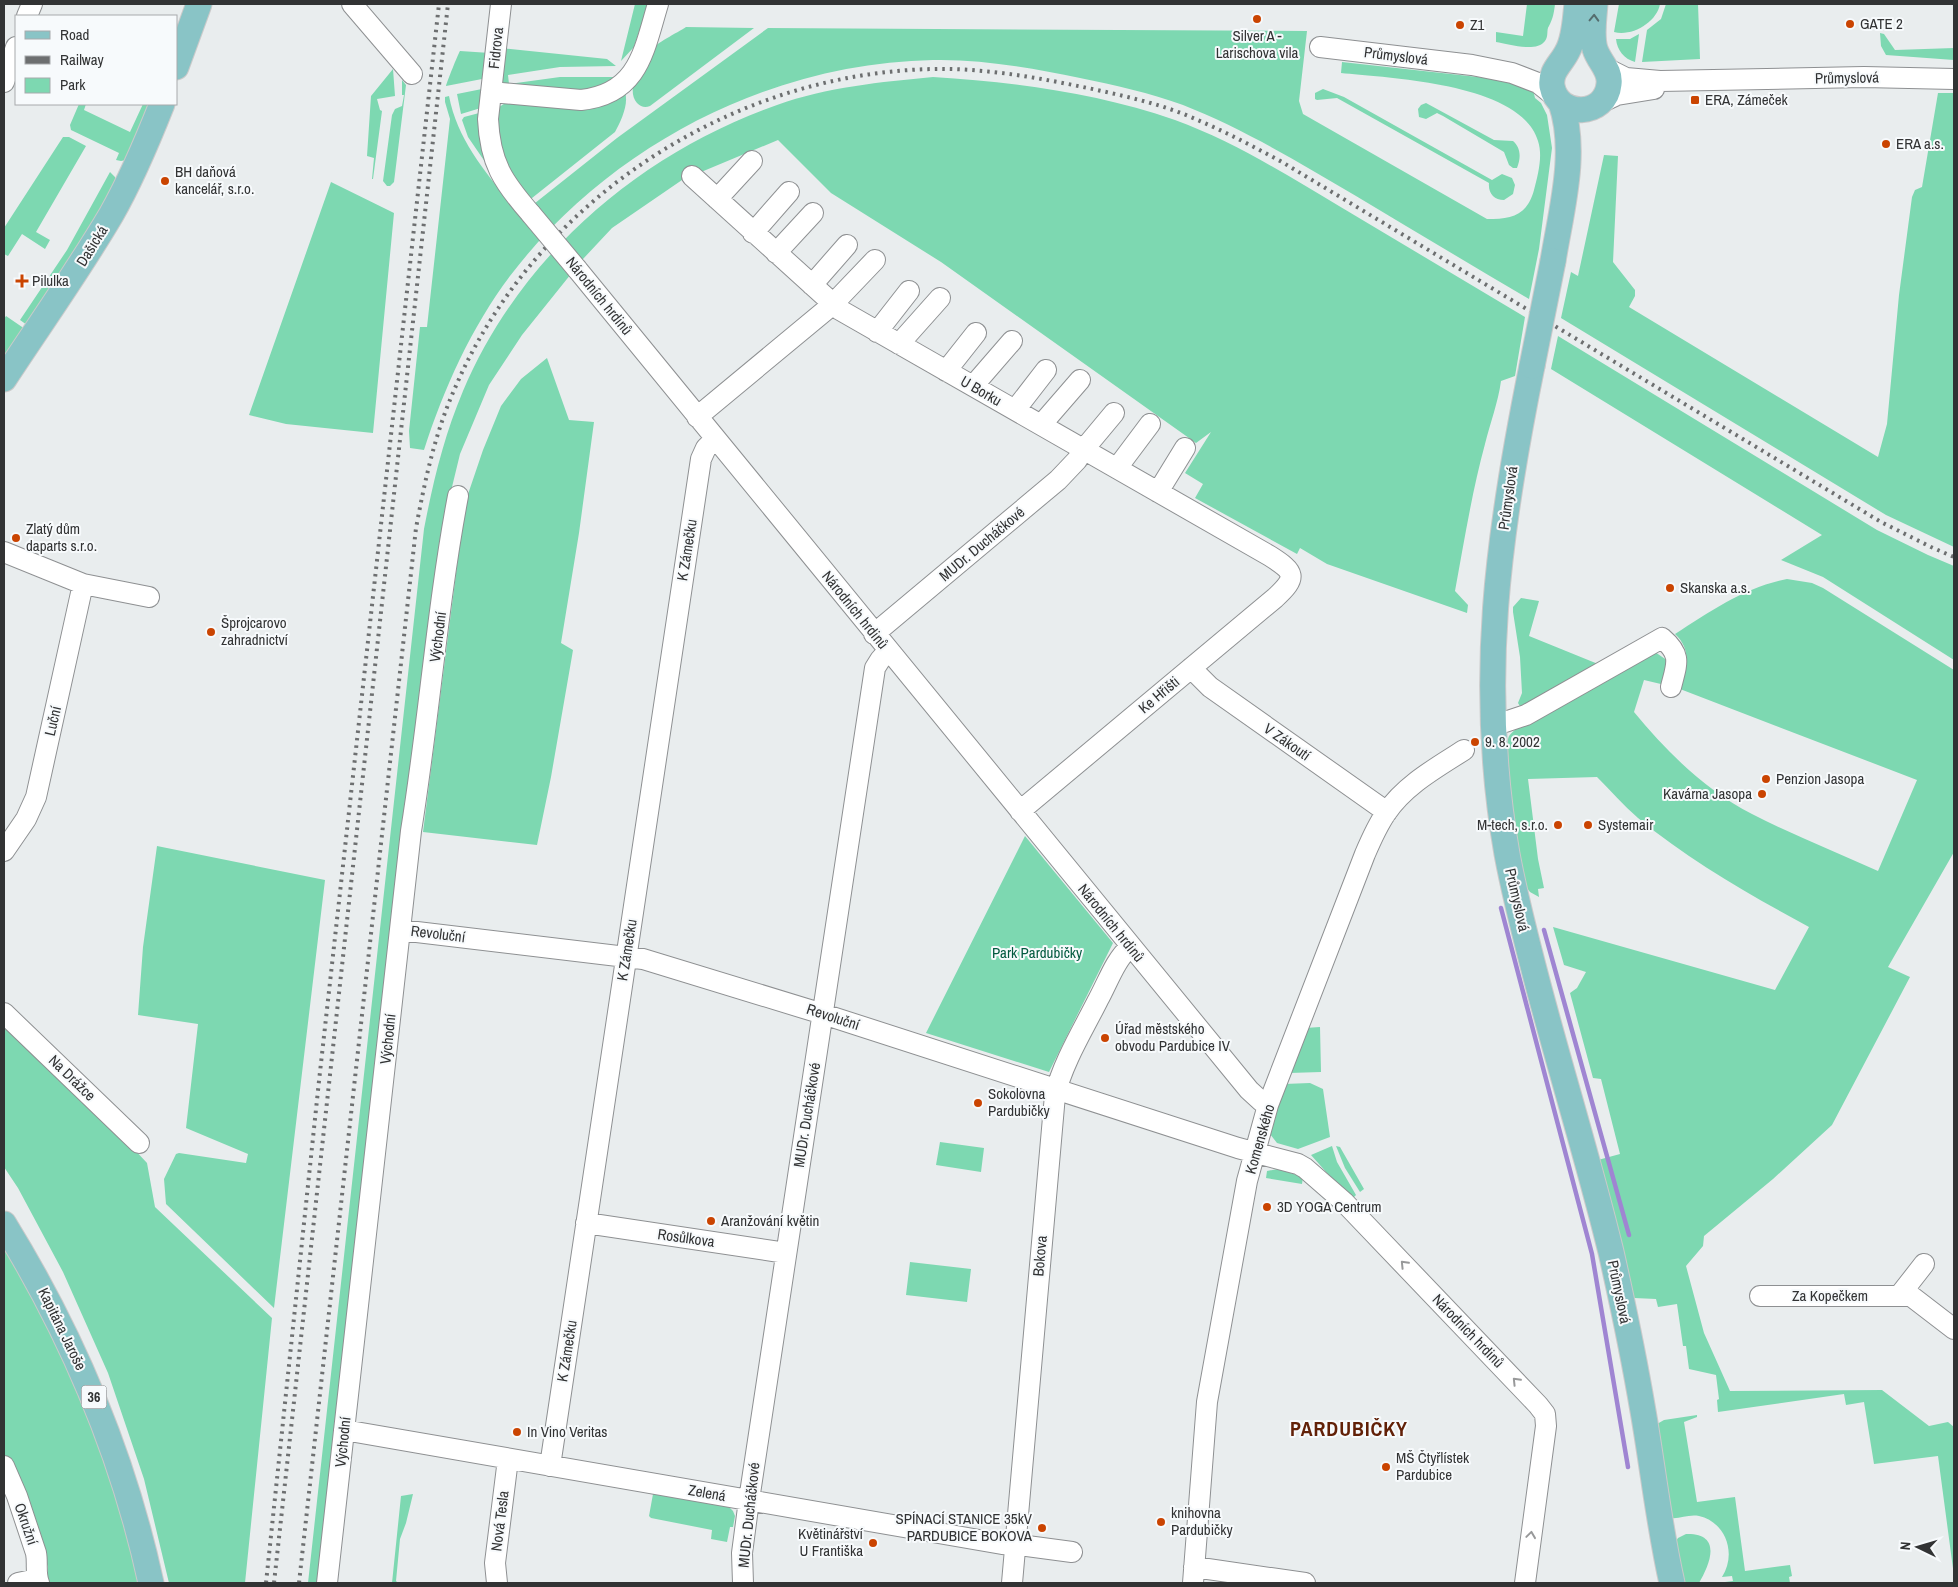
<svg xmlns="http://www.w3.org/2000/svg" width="1958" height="1587" viewBox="0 0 1958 1587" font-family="'Archivo Narrow',sans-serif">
  <rect width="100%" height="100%" fill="#e9edee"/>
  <path fill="#7dd8b1" d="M 635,4 L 648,4 L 634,47 L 621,61 Z
    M 1527,4 L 1555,4 C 1554,13 1553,18 1549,26 C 1546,30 1549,36 1545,41 C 1536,53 1509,44 1496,42 L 1496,32 L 1523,36 Z
    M 1619,4 L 1660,4 C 1657,22 1632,37 1614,32 Z
    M 1666,4 L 1698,4 L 1700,59 L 1642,62 L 1647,30 L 1661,19 Z
    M 686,27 L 754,28 L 650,106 C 645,108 641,107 637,103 C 625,89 641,64 650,51 C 656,43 677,33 686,27 Z
    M 768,28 L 1307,31 L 1299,101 L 1303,114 L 1487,219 C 1511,219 1527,216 1534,190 C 1538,175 1543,156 1538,141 C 1521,83 1390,78 1341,73 L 1342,62 L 1514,81 L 1533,90 L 1535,98 L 1541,103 L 1547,115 L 1552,148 L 1539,249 L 1529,299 C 1471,265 1413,230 1356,196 C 1300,163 1244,129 1183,105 C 1150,93 1115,85 1080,78 C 1032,68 982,59 933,60 C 770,63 609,146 510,276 C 471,328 444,388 424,450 L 410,448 L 409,431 L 420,327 L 427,327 L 450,119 L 445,102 L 445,97 L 449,96 C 458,144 491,178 520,215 L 617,138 Z
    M 1880,33 L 1884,34 L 1895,50 L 1954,48 L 1954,60 L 1886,55 L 1881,46 Z
    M 1639,34 L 1635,62 C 1624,59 1617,50 1616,39 L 1630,39 Z
    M 501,48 L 607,59 L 616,66 L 560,67 L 508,75 L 509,84 L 560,77 L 617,77 L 594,91 L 504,84 L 501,81 Z
    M 460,51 L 490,53 L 484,107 L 461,114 L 457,94 L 482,89 L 482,79 L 446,86 C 447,82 458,54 460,51 Z
    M 393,69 L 395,96 L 377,99 L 380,110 L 382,111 L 373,179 L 372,179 L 374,158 L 367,156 L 371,96 Z
    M 933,77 C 1015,82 1097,93 1175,120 C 1233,141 1287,175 1339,206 C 1401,243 1463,280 1525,317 L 1515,376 L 1501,381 C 1498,403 1490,423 1485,444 C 1472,492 1464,542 1455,591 L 1468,605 L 1467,613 L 1327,564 L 1300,548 L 1297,554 L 1195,498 L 1203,484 L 1185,473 L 1211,432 L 1196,443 L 941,262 L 831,193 L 778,140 L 682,180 L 612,228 L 583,259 L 522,335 L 489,385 L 460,454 L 445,516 L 322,1583 L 308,1583 L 424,529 C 433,482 444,436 463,391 C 520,256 640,153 777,105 C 827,87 881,82 933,77 Z
    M 402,80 L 406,85 L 394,182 L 390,186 L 387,186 L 383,181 L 392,115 L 395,109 L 402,106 L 404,95 L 402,95 Z
    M 1323,89 L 1344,97 L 1492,180 L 1502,174 L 1512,178 L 1515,185 L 1513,194 L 1504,200 C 1494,200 1488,193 1489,183 L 1337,98 L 1317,100 L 1315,99 L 1315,93 Z
    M 625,92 C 629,104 621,121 615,132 L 527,202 L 503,165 L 496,109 L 507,102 Z
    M 1938,93 L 1954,93 L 1954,547 L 1886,515 L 1561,318 L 1571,272 L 1578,276 L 1604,155 L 1618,156 L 1613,262 L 1635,290 L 1635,296 L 1629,307 L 1878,457 L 1887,424 L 1899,295 L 1912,197 L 1915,190 L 1922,187 Z
    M 1426,103 L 1494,140 L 1513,141 C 1521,148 1521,158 1517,168 L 1513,168 L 1509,165 L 1504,152 L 1443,116 L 1437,113 L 1426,119 L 1419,117 L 1418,109 L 1421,105 Z
    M 79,104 L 86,104 L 84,110 L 130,132 L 143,104 L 153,104 L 126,160 L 121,161 L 116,160 L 119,153 L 71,130 L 70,125 Z
    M 483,112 L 494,175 L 468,137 L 462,120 L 464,117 Z
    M 63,137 L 69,137 L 86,146 L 36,232 L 50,240 L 45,249 L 22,234 L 8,256 L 4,254 L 4,228 Z
    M 110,172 L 115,177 L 116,186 L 27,325 L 20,320 L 67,250 Z
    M 331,182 L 394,213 L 373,433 L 286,424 L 249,415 Z
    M 6,316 L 25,329 L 4,360 L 4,319 Z
    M 1558,336 L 1877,530 L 1928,555 L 1954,566 L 1954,660 L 1823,577 L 1781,560 L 1822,535 L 1551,369 Z
    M 547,358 L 569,420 L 594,422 L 579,533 L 561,643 L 573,650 L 572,656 L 551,777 L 537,845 L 423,832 L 465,503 L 483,450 L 501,406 L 521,379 Z
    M 1787,579 L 1812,583 L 1823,588 L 1954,670 L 1954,852 L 1888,967 L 1910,977 L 1832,1125 L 1773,1179 L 1704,1236 L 1703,1246 L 1686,1266 L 1704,1333 L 1730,1391 L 1882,1390 L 1929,1426 L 1948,1422 L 1954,1427 L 1954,1576 L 1938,1456 L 1874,1464 L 1864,1402 L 1846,1405 L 1844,1394 L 1718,1412 L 1717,1400 L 1719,1399 L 1716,1375 L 1689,1369 L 1686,1346 L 1683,1346 L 1677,1304 L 1658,1307 L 1656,1299 L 1634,1298 L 1598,1160 L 1620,1154 L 1601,1079 L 1593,1078 L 1570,993 L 1577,988 L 1586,972 L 1564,965 L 1553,927 L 1775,990 L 1809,927 C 1750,895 1690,861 1638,818 C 1623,805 1610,790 1597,777 L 1528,779 L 1538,859 L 1544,888 L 1538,889 L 1539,897 L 1530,892 L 1526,887 C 1520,863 1500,756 1509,736 C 1511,733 1514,731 1517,728 L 1655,652 L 1668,661 L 1665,685 L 1644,680 L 1634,712 C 1667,752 1705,790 1752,814 C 1793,835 1836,852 1878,871 L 1917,780 L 1680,689 C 1686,668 1693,651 1675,634 C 1711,611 1745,587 1787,579 Z
    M 1521,598 L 1539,601 L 1529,636 L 1598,664 L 1521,708 L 1518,703 L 1522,693 L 1520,657 L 1513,612 L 1513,607 Z
    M 1025,836 L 1113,943 L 1049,1072 L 926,1033 Z
    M 157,846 L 325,880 L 274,1308 L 166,1204 L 164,1179 L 176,1154 L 179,1153 L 246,1163 L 248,1154 L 186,1128 L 198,1024 L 138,1015 L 143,947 Z
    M 4,1022 L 105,1118 L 147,1163 L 155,1207 L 272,1318 L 245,1583 L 169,1583 L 144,1479 L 108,1373 L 63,1272 L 18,1188 L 4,1167 Z
    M 1320,1027 L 1321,1072 L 1289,1073 L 1305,1028 Z
    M 1310,1083 L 1323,1089 L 1330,1137 L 1298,1149 L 1277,1143 L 1270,1134 L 1284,1084 Z
    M 940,1142 L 984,1148 L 981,1172 L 936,1165 Z
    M 1332,1146 L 1337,1162 L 1356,1195 L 1351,1200 L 1311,1155 Z
    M 1336,1146 L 1340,1147 L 1364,1189 L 1360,1192 L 1345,1168 Z
    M 1278,1169 L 1303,1177 L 1302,1184 L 1266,1178 L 1267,1171 Z
    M 4,1248 L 45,1320 L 66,1360 L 109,1470 L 135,1566 L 138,1583 L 47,1583 L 48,1567 L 45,1558 L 17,1483 L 4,1453 Z
    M 910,1262 L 971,1269 L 967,1302 L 906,1295 Z
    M 1697,1415 L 1697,1417 L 1684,1422 L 1697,1502 L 1735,1497 L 1745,1571 L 1790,1565 L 1792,1576 L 1789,1577 L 1790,1583 L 1717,1583 L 1733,1581 L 1732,1576 L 1722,1577 C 1737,1554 1726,1522 1699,1516 C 1689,1514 1680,1519 1671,1518 L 1657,1424 L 1664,1420 Z
    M 413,1494 L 406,1523 L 400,1539 L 396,1581 L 398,1583 L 392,1583 L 401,1496 Z
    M 653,1494 L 729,1507 L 733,1511 L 735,1516 L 733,1527 L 730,1527 L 727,1542 L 711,1539 L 712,1530 L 651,1518 L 649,1516 Z
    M 1686,1534 C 1723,1533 1710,1564 1699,1583 L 1679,1583 L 1676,1541 L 1678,1538 Z"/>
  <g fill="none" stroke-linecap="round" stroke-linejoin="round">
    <path stroke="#9f85d2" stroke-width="4.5" d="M 1501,908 L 1592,1254 L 1628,1467
      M 1544,930 L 1629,1235"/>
    <g stroke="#8e9092" stroke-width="22">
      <path id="minor" d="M 352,4 L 412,74
        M 501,4 L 488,119 C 490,163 503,182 531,214
        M 27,16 L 32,4
        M 1320,47 L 1472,65 L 1512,73 L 1538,83 L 1558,99
        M 1606,68 L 1626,78 L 1660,81 L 1864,77 L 1954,79
        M 4,82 L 16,47
        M 491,92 L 581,100 C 639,94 644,50 658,4
        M 1600,103 L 1617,95 L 1654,89
        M 692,176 L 840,310 L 1270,556 C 1295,572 1298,577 1275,598 L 1020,811
        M 717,199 L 752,161
        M 753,233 L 789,192
        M 776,253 L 813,213
        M 577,269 L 1249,1090 L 1261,1101 L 1268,1105
        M 812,285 L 847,245
        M 877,332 L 909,291
        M 899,344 L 940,298
        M 946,371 L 976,333
        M 973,386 L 1012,341
        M 1015,410 L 1046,370
        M 697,417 L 832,305 L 875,260
        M 1041,425 L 1080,380
        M 1117,468 L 1150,424
        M 1158,492 L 1185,448
        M 4,552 L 83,584 L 149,597
        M 874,634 L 1058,480 L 1077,460 L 1084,449 L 1114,413
        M 1191,668 L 1210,687 L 1387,812
        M 1493,726 L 1526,715 L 1662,638 C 1682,655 1677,663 1671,687
        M 4,851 L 26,819 L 36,797 L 83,584
        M 400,930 L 643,959 L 823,1014 L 1238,1148 L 1298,1164 L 1305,1168 L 1344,1202 L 1538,1405 L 1545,1414 L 1546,1426 L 1525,1583
        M 4,1013 L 139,1143
        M 586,1223 L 786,1253
        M 1760,1296 L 1911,1296 L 1954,1329
        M 1899,1296 L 1924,1264
        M 344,1430 L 1002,1544 L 1027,1546 L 1072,1552
        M 4,1466 L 17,1496 L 36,1553 C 38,1563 35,1573 39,1583
        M 550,1466 L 701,459 L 706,448 L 715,439
        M 1194,1567 L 1305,1583
        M 18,1583 L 37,1579
        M 327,1583 L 411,831 C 429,720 437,607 458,496
        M 497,1583 L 495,1563 L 508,1459
        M 743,1583 L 742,1553 L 749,1500 L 875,668 L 880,660 L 888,651
        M 1012,1583 L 1055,1095 C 1063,1062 1083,1030 1098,1000 C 1108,982 1115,960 1130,947
        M 1193,1583 L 1207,1402 L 1247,1181 L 1268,1105 L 1365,854 C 1371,840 1377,826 1386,813 C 1405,785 1436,768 1464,750"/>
    </g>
    <g stroke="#cacaca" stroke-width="27">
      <path id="major" d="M 1577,4 C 1575,19 1575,38 1567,52 C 1561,64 1550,71 1552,86 C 1558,119 1606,117 1609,84 C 1611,70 1599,62 1595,49 C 1591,35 1594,18 1595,4
        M 176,67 L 199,4
        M 1553,261 C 1561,211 1578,152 1561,103
        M 1532,366 C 1498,533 1477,683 1507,854 C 1515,897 1526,939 1537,981 C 1561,1072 1589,1162 1611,1252 C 1623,1305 1634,1358 1643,1411 C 1653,1468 1659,1526 1672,1583
        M 4,379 C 40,324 78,271 111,215 C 131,180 147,142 162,104
        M 4,1224 C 73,1336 123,1454 151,1583"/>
    </g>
    <use href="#minor" stroke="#fff" stroke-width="20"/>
    <use href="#major" stroke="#89c4c6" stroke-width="25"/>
    <path stroke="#6d6f70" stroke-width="4" stroke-dasharray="2.5 5" stroke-linecap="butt" d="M 266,1583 L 319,1081 L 439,4
      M 274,1583 L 448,4
      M 299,1583 L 416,528 C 425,480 435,433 455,388 C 535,201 730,73 933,69 C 983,68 1034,77 1083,87 C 1116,94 1149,101 1181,113 C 1216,127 1249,144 1282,162 L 1881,522 L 1931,547 L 1954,557"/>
    <g stroke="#8e9092" stroke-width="22" stroke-linecap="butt">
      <path id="minor-bridge" d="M 531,214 L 577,269"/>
    </g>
    <g stroke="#cacaca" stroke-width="27" stroke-linecap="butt">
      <path id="major-bridge" d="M 1532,366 L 1553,261"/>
    </g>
    <use href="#minor-bridge" stroke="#fff" stroke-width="20"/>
    <use href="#major-bridge" stroke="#89c4c6" stroke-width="25"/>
  </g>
  <defs><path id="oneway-chevron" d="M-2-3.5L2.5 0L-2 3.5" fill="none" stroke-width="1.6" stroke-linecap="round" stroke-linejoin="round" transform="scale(1.25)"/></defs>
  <use stroke="#556d6e" href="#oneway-chevron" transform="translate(1594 18) rotate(-88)"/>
  <g stroke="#98999a">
    <use href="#oneway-chevron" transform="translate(1404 1264) rotate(-134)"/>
    <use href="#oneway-chevron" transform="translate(1516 1381) rotate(-134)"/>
    <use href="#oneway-chevron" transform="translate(1531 1535) rotate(-82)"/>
  </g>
  <g fill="#ca4401" stroke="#f7fafc" stroke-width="2">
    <circle cx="1257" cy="19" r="5"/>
    <circle cx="1850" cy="24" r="5"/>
    <circle cx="1460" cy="25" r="5"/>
    <rect x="1690" y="95" width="10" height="10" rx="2.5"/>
    <circle cx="1886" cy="144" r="5"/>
    <circle cx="165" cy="181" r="5"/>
    <path d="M19.5 273.5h5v5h5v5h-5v5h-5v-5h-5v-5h5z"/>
    <circle cx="16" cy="538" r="5"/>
    <circle cx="1670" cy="588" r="5"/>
    <circle cx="211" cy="632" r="5"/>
    <circle cx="1475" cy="742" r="5"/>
    <circle cx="1766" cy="779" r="5"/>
    <circle cx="1762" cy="794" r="5"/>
    <circle cx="1558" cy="825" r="5"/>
    <circle cx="1588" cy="825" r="5"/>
    <circle cx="1105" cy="1038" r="5"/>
    <circle cx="978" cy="1103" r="5"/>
    <circle cx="1267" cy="1207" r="5"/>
    <circle cx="711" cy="1221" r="5"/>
    <circle cx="517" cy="1432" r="5"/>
    <circle cx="1386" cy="1467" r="5"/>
    <circle cx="1161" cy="1522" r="5"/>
    <circle cx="1042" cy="1528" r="5"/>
    <circle cx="873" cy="1543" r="5"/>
  </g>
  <g text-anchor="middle" stroke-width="4" stroke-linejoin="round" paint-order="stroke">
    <rect fill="#f7fafc" stroke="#6d6f70" stroke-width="1" x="81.5" y="1385.5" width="25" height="23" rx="4"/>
    <g font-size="14" font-weight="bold" fill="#323334">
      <text x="94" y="1402">36</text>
    </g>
    <g font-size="15" fill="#323334" stroke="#f7fafc" text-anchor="start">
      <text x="1860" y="29">GATE 2</text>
      <text x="1470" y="30">Z1</text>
      <text x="1257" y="41" text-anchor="middle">Silver A -<tspan x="1257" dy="17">Larischova vila</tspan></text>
      <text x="1705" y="105">ERA, Zámeček</text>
      <text x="1896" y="149">ERA a.s.</text>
      <text x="175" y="177">BH daňová<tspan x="175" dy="17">kancelář, s.r.o.</tspan></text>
      <text x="32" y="286">Pilulka</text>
      <text x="26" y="534">Zlatý dům<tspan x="26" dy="17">daparts s.r.o.</tspan></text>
      <text x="1680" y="593">Skanska a.s.</text>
      <text x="221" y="628">Šprojcarovo<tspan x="221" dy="17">zahradnictví</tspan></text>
      <text x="1485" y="747">9. 8. 2002</text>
      <text x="1776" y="784">Penzion Jasopa</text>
      <text x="1752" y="799" text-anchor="end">Kavárna Jasopa</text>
      <text x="1548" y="830" text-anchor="end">M-tech, s.r.o.</text>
      <text x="1598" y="830">Systemair</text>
      <text x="1115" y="1034">Úřad městského<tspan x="1115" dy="17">obvodu Pardubice IV</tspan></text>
      <text x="988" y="1099">Sokolovna<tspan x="988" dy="17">Pardubičky</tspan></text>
      <text x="1277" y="1212">3D YOGA Centrum</text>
      <text x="721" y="1226">Aranžování květin</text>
      <text x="527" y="1437">In Vino Veritas</text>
      <text x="1396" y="1463">MŠ Čtyřlístek<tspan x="1396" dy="17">Pardubice</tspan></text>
      <text x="1171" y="1518">knihovna<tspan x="1171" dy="17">Pardubičky</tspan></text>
      <text x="1032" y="1524" text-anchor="end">SPÍNACÍ STANICE 35kV<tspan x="1032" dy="17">PARDUBICE BOKOVA</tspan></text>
      <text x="863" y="1539" text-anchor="end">Květinářství<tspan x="863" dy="17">U Františka</tspan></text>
    </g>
    <g font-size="15" fill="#323334" stroke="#f7fafc">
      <text transform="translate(496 48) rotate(-84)" y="5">Fidrova</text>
      <text transform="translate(1396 56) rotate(7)" y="5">Průmyslová</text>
      <text transform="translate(1847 78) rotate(-1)" y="5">Průmyslová</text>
      <text transform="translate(92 246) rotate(-58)" y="5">Dašická</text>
      <text transform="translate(599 296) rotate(51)" y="5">Národních hrdinů</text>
      <text transform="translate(981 391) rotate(30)" y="5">U Borku</text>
      <text transform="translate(1508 498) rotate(-82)" y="5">Průmyslová</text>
      <text transform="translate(982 544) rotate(-40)" y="5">MUDr. Ducháčkové</text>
      <text transform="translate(687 550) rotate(-81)" y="5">K Zámečku</text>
      <text transform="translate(855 610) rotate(51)" y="5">Národních hrdinů</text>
      <text transform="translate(438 637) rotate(-83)" y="5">Východní</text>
      <text transform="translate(1159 695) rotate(-40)" y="5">Ke Hřišti</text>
      <text transform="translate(53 721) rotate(-77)" y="5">Luční</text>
      <text transform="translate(1287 742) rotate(35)" y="5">V Zákoutí</text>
      <text transform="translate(1517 900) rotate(77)" y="5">Průmyslová</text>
      <text transform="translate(1111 923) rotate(51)" y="5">Národních hrdinů</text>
      <text transform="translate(438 934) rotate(7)" y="5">Revoluční</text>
      <text transform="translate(627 950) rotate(-81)" y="5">K Zámečku</text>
      <text transform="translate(833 1017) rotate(18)" y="5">Revoluční</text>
      <text transform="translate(388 1039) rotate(-84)" y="5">Východní</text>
      <text transform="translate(72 1078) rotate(44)" y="5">Na Drážce</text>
      <text transform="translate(807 1115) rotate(-81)" y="5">MUDr. Ducháčkové</text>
      <text transform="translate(1260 1139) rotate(-74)" y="5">Komenského</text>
      <text transform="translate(686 1238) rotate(8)" y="5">Rosůlkova</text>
      <text transform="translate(1040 1256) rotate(-85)" y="5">Bokova</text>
      <text transform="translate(1619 1292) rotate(78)" y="5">Průmyslová</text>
      <text x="1830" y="1301">Za Kopečkem</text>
      <text transform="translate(62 1329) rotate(64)" y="5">Kapitána Jaroše</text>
      <text transform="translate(1468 1331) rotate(46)" y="5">Národních hrdinů</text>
      <text transform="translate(567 1351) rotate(-81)" y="5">K Zámečku</text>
      <text transform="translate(343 1442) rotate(-84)" y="5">Východní</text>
      <text transform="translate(707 1493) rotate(10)" y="5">Zelená</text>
      <text transform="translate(749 1515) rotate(-84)" y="5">MUDr. Ducháčkové</text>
      <text transform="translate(500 1521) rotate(-83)" y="5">Nová Tesla</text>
      <text transform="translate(26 1524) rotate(71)" y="5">Okružní</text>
    </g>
    <g font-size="15" fill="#025a3f" stroke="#f7fafc">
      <text x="1037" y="958">Park Pardubičky</text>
    </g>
    <g font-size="20" font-weight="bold" letter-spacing="1" fill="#622108" stroke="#f7fafc">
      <text x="1349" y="1436">PARDUBIČKY</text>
    </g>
  </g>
  <rect width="1958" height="1587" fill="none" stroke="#323334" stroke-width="10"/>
  <rect x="15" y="15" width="162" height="90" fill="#f7fafc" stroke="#a8aaac"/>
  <rect x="25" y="31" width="25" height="8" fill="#89c4c6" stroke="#a8aaac"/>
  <text x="60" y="40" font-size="15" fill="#323334">Road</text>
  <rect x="25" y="56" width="25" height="8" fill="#6d6f70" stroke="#a8aaac"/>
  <text x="60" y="65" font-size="15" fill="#323334">Railway</text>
  <rect x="25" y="78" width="25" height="15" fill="#7dd8b1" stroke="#a8aaac"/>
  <text x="60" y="90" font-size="15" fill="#323334">Park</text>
  <g transform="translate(1918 1547) rotate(275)" stroke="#f7fafc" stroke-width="4" paint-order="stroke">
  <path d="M0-4L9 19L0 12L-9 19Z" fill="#323334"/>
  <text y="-8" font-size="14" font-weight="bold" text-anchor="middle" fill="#323334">N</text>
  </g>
</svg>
